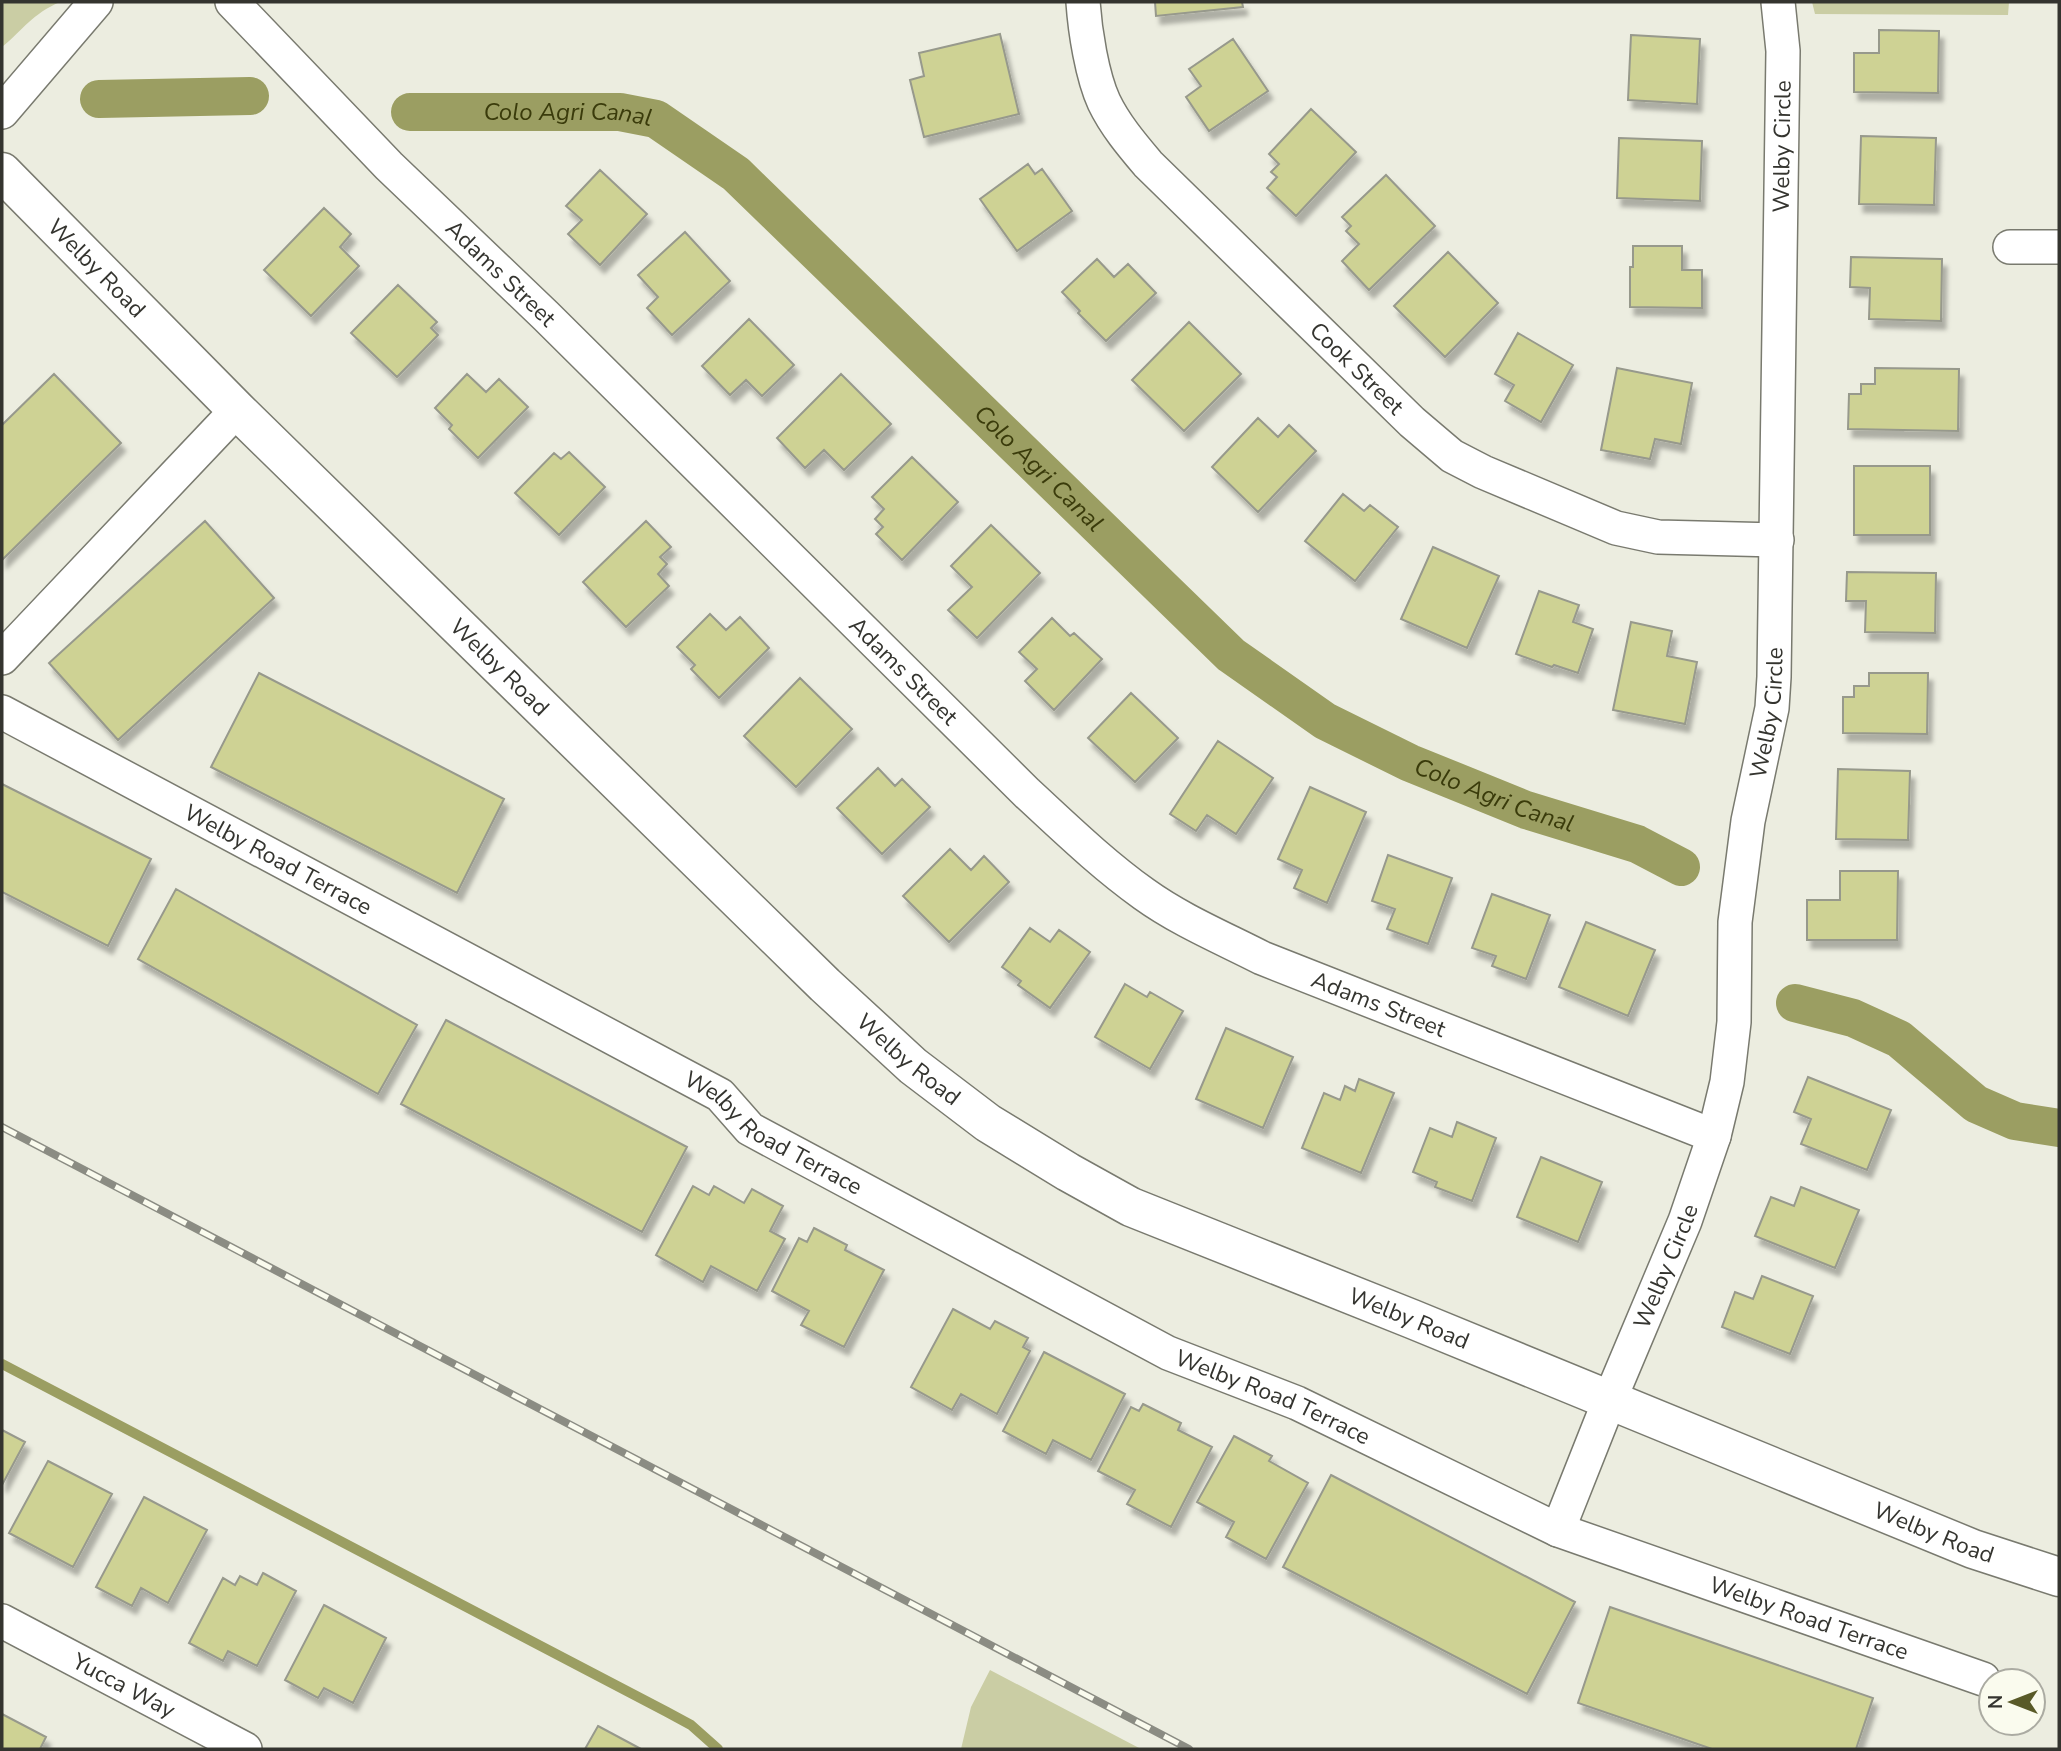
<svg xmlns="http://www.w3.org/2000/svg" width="2061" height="1751" viewBox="0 0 2061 1751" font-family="'Nunito Sans',sans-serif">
  <defs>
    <filter id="shadow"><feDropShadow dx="4.5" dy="8" stdDeviation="2" flood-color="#0004"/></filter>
  </defs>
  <rect width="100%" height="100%" fill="#ecede0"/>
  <path fill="#cacda4" d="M 2,2 L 60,2 C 32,14 24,29 2,47 Z
    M 1812,2 L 2009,2 L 2008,15 L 1815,14 Z
    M 990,1670 L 1141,1749 L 961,1749 L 971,1707 Z"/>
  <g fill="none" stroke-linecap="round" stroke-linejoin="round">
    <path stroke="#9b9e62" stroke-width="10" d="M 2,1364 L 667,1712 L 691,1725 L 718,1749"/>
    <g stroke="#9b9e62" stroke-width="38">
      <path d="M 99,99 L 250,96"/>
      <path id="s1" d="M 410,112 L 620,112 L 656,119 L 736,174 L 1231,655 L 1325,721 L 1410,763 L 1526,810 L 1637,844 L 1681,867"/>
      <path d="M 1795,1003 L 1853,1018 L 1899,1039 L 1976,1104 L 2015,1121 L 2059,1128"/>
    </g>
  </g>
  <path fill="#ced294" stroke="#97998c" stroke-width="2" filter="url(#shadow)" d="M 1155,2 L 1242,2 L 1243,7 L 1156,16 Z
    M 1879,30 L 1939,31 L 1938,93 L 1854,92 L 1854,53 L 1879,53 Z
    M 1000,34 L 1019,114 L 924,137 L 910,80 L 924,76 L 919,53 Z
    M 1631,35 L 1700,39 L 1697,104 L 1628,100 Z
    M 1233,39 L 1268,91 L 1209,131 L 1186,97 L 1201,86 L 1189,69 Z
    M 1311,109 L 1356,152 L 1296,216 L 1267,188 L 1277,177 L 1271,172 L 1279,164 L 1269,154 Z
    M 1861,136 L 1936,138 L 1934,205 L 1859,204 Z
    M 1619,138 L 1702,141 L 1700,201 L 1617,198 Z
    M 1028,164 L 1035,174 L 1042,169 L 1072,211 L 1017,251 L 980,199 Z
    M 600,170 L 647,214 L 600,265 L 568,234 L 582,220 L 566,206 Z
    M 1386,175 L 1435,226 L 1369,290 L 1342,261 L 1359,244 L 1346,231 L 1351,226 L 1342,217 Z
    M 324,208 L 351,234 L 340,247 L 359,266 L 311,316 L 264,270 Z
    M 685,232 L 730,281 L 672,335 L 647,308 L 658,297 L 638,275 Z
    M 1633,246 L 1682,246 L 1682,270 L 1702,270 L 1702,308 L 1630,307 L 1630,267 L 1633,267 Z
    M 1448,252 L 1498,303 L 1445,357 L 1394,306 Z
    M 1851,257 L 1942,259 L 1941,321 L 1869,319 L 1870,288 L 1850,287 Z
    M 1097,259 L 1114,277 L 1128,264 L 1156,293 L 1106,341 L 1078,313 L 1080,311 L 1062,292 Z
    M 398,285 L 437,322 L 431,328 L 438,335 L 397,377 L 351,333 Z
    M 749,319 L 794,365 L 762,396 L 746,380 L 730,395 L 702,366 Z
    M 1189,322 L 1241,374 L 1184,431 L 1132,380 Z
    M 1518,333 L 1573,365 L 1541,422 L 1505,401 L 1514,385 L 1495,374 Z
    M 1617,368 L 1692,383 L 1681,444 L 1655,439 L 1650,459 L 1601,450 Z
    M 1875,368 L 1959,369 L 1958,431 L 1848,429 L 1849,394 L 1861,394 L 1861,384 L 1875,384 Z
    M 54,374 L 121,443 L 2,560 L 2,425 Z
    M 467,374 L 486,392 L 499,379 L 528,407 L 478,458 L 449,429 L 452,425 L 435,408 Z
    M 841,374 L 891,424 L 844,470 L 824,450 L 805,468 L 777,438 Z
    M 1258,418 L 1278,437 L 1289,425 L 1316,451 L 1258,512 L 1212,467 Z
    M 569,452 L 605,487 L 559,535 L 515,493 L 554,453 L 561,459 Z
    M 912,457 L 958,502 L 902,560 L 876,534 L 883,527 L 875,519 L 884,509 L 872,497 Z
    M 1854,466 L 1930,466 L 1930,535 L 1854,535 Z
    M 1343,494 L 1364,511 L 1370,505 L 1398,527 L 1355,581 L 1305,541 Z
    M 205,521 L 274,598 L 118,740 L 49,663 Z
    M 646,521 L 671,547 L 660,557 L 667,564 L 658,574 L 669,586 L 626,627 L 583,582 Z
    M 991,525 L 1040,573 L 977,638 L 948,610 L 972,587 L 951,566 Z
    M 1433,547 L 1499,576 L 1467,648 L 1401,619 Z
    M 1847,572 L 1936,573 L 1935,633 L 1865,632 L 1866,601 L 1846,601 Z
    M 1539,591 L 1579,605 L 1573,622 L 1593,629 L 1578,673 L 1554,665 L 1552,667 L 1516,654 Z
    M 710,614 L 726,630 L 740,617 L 769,648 L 719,698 L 691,669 L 695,665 L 677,647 Z
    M 1052,618 L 1070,636 L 1074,633 L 1102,659 L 1054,710 L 1025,681 L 1037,669 L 1019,652 Z
    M 1631,622 L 1672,631 L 1667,656 L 1697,662 L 1685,724 L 1613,710 Z
    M 259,673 L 504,799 L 457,893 L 211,767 Z
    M 1869,673 L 1928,673 L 1927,734 L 1843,733 L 1843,697 L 1854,697 L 1854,686 L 1869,686 Z
    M 800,678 L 852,729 L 796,787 L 744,736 Z
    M 1131,693 L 1178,738 L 1135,782 L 1088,738 Z
    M 1218,741 L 1273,778 L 1236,834 L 1207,815 L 1196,831 L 1170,814 Z
    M 878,768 L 895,786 L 902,779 L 930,807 L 882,854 L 837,808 Z
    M 1838,769 L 1910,771 L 1908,840 L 1836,839 Z
    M 2,784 L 151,859 L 108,946 L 2,892 Z
    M 1310,787 L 1366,812 L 1327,903 L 1294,888 L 1302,870 L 1278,859 Z
    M 950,849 L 971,870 L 984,856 L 1009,882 L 949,942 L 903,896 Z
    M 1388,855 L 1452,878 L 1428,944 L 1387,929 L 1395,909 L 1372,901 Z
    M 1840,871 L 1898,871 L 1897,940 L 1807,940 L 1807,900 L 1840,900 Z
    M 176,889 L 417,1025 L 378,1094 L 138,959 Z
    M 1492,894 L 1550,915 L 1526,979 L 1492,966 L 1496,956 L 1472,948 Z
    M 1586,922 L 1655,950 L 1628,1016 L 1559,987 Z
    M 1030,928 L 1050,942 L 1059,930 L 1090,952 L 1050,1008 L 1018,985 L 1021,981 L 1002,967 Z
    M 1125,984 L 1147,997 L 1150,992 L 1183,1011 L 1150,1069 L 1095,1037 Z
    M 446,1020 L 687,1147 L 642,1232 L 401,1104 Z
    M 1226,1028 L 1293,1057 L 1263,1128 L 1196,1099 Z
    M 1808,1077 L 1891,1110 L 1867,1170 L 1801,1144 L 1811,1119 L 1794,1112 Z
    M 1359,1079 L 1394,1093 L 1361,1173 L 1302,1148 L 1324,1093 L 1340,1100 L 1345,1086 L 1355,1091 Z
    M 1457,1122 L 1496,1138 L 1472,1201 L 1435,1187 L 1437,1182 L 1413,1172 L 1430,1128 L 1452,1137 Z
    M 1541,1157 L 1602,1182 L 1578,1242 L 1517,1217 Z
    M 693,1186 L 709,1195 L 714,1186 L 744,1203 L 752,1189 L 783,1206 L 770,1231 L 785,1239 L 757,1291 L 711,1266 L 703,1282 L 656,1255 Z
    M 1801,1187 L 1859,1210 L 1835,1268 L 1755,1236 L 1771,1197 L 1794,1206 Z
    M 814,1228 L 847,1245 L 845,1250 L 884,1270 L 844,1347 L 801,1325 L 809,1311 L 772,1291 L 799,1238 L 807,1242 Z
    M 1762,1276 L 1813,1296 L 1790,1354 L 1722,1327 L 1735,1292 L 1753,1299 Z
    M 953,1309 L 990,1329 L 995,1321 L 1028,1338 L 1023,1347 L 1030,1351 L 997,1414 L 961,1394 L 952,1410 L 911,1387 Z
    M 1044,1352 L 1125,1394 L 1091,1460 L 1053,1440 L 1046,1454 L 1003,1431 Z
    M 1143,1404 L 1181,1423 L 1178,1430 L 1212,1447 L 1171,1527 L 1127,1504 L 1135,1490 L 1098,1471 L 1131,1407 L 1139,1411 Z
    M 2,1430 L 25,1442 L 2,1485 Z
    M 1234,1436 L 1272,1456 L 1269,1461 L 1308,1483 L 1266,1559 L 1226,1537 L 1234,1522 L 1197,1502 Z
    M 48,1461 L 112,1494 L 73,1567 L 9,1533 Z
    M 1331,1475 L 1575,1602 L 1527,1694 L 1283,1567 Z
    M 144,1497 L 207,1530 L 168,1603 L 141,1588 L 132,1606 L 96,1587 Z
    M 263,1573 L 296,1591 L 257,1666 L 228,1651 L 223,1661 L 189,1643 L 223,1578 L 235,1585 L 240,1576 L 257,1585 Z
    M 324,1605 L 386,1638 L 353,1703 L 324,1688 L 318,1698 L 285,1680 Z
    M 1610,1607 L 1873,1698 L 1856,1749 L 1712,1749 L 1578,1703 Z
    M 2,1714 L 46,1737 L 40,1749 L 2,1749 Z
    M 598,1726 L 641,1749 L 585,1749 Z"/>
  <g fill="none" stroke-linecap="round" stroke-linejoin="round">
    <g stroke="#797a6f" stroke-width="36">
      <g id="minor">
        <path id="s2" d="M 232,2 L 389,166 L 546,316 L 1027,793 C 1065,828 1102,864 1144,894 C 1180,920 1223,938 1262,958 L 1714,1136"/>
        <path id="s3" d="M 1083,2 C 1085,31 1092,76 1104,102 C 1115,125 1132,145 1148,164 L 1412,422 L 1452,456 L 1483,472 L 1616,528 L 1658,537 L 1777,540"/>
        <path d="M 2,112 L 96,2"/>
        <path d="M 2010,247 L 2059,247"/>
        <path d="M 2,658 L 237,410"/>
        <path id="s4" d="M 2,712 L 720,1095 L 750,1129 L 1168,1353 L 1297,1403 L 1558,1530 L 1983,1679"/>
        <path id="s5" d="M 1558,1530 L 1610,1399 L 1685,1221 L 1714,1136 L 1727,1082 L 1734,1022 L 1735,922 L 1748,821 L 1772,708 L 1774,677 L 1783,51 L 1778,2"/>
        <path id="s6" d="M 2,1621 L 245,1749"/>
      </g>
    </g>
    <g stroke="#797a6f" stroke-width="41">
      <g id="tertiary">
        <path id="s7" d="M 2,172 L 237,410 L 825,985 L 913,1066 L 988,1123 L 1068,1172 L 1131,1207 L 1412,1319 L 1973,1549 L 2059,1577"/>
      </g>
    </g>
    <use href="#minor" stroke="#fff" stroke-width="33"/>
    <use href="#tertiary" stroke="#fff" stroke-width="38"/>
    <g stroke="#8b8c83" stroke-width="8">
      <path id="rail" d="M 2,1127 L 1189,1749"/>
    </g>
    <use href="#rail" stroke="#fafbee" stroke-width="5" stroke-dasharray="16" stroke-linecap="butt"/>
  </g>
  <g text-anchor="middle" stroke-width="5" stroke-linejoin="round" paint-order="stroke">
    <g font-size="23" fill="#34342f" stroke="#fafbee">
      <text dy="8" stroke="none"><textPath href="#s5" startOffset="1419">Welby Circle</textPath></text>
      <text dy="8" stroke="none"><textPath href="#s7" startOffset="135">Welby Road</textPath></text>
      <text dy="8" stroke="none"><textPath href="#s2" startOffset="382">Adams Street</textPath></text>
      <text dy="8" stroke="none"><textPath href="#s3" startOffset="471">Cook Street</textPath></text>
      <text dy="8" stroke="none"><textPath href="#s7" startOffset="702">Welby Road</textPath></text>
      <text dy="8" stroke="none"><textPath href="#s2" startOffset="948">Adams Street</textPath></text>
      <text dy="8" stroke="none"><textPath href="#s5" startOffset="852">Welby Circle</textPath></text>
      <text dy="8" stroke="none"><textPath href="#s4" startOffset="313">Welby Road Terrace</textPath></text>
      <text dy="8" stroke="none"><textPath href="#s2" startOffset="1536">Adams Street</textPath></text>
      <text dy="8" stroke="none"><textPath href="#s7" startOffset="1269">Welby Road</textPath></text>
      <text dy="8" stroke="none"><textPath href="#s4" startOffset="880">Welby Road Terrace</textPath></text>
      <text dy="8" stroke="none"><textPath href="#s5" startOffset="285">Welby Circle</textPath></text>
      <text dy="8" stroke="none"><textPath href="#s7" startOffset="1836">Welby Road</textPath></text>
      <text dy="8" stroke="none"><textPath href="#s4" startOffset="1447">Welby Road Terrace</textPath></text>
      <text dy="8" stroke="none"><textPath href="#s7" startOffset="2403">Welby Road</textPath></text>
      <text dy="8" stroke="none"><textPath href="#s4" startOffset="2028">Welby Road Terrace</textPath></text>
      <text dy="8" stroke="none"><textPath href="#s6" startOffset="138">Yucca Way</textPath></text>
    </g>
    <g font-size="24" font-style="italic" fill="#3a3b0b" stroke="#fafbee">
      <text dy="8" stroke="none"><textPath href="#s1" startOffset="158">Colo Agri Canal</textPath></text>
      <text dy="8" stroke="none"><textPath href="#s1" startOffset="766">Colo Agri Canal</textPath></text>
      <text dy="8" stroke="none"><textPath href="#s1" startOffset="1334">Colo Agri Canal</textPath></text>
    </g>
  </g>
  <rect width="2061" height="1751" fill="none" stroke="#34342f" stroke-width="7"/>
  <g transform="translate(2012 1702) rotate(270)"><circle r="33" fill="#fafbee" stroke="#ababa2" stroke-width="2"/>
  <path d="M0-5L12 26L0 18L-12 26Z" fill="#595a28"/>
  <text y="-10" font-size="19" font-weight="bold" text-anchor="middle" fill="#34342f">N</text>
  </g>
</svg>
